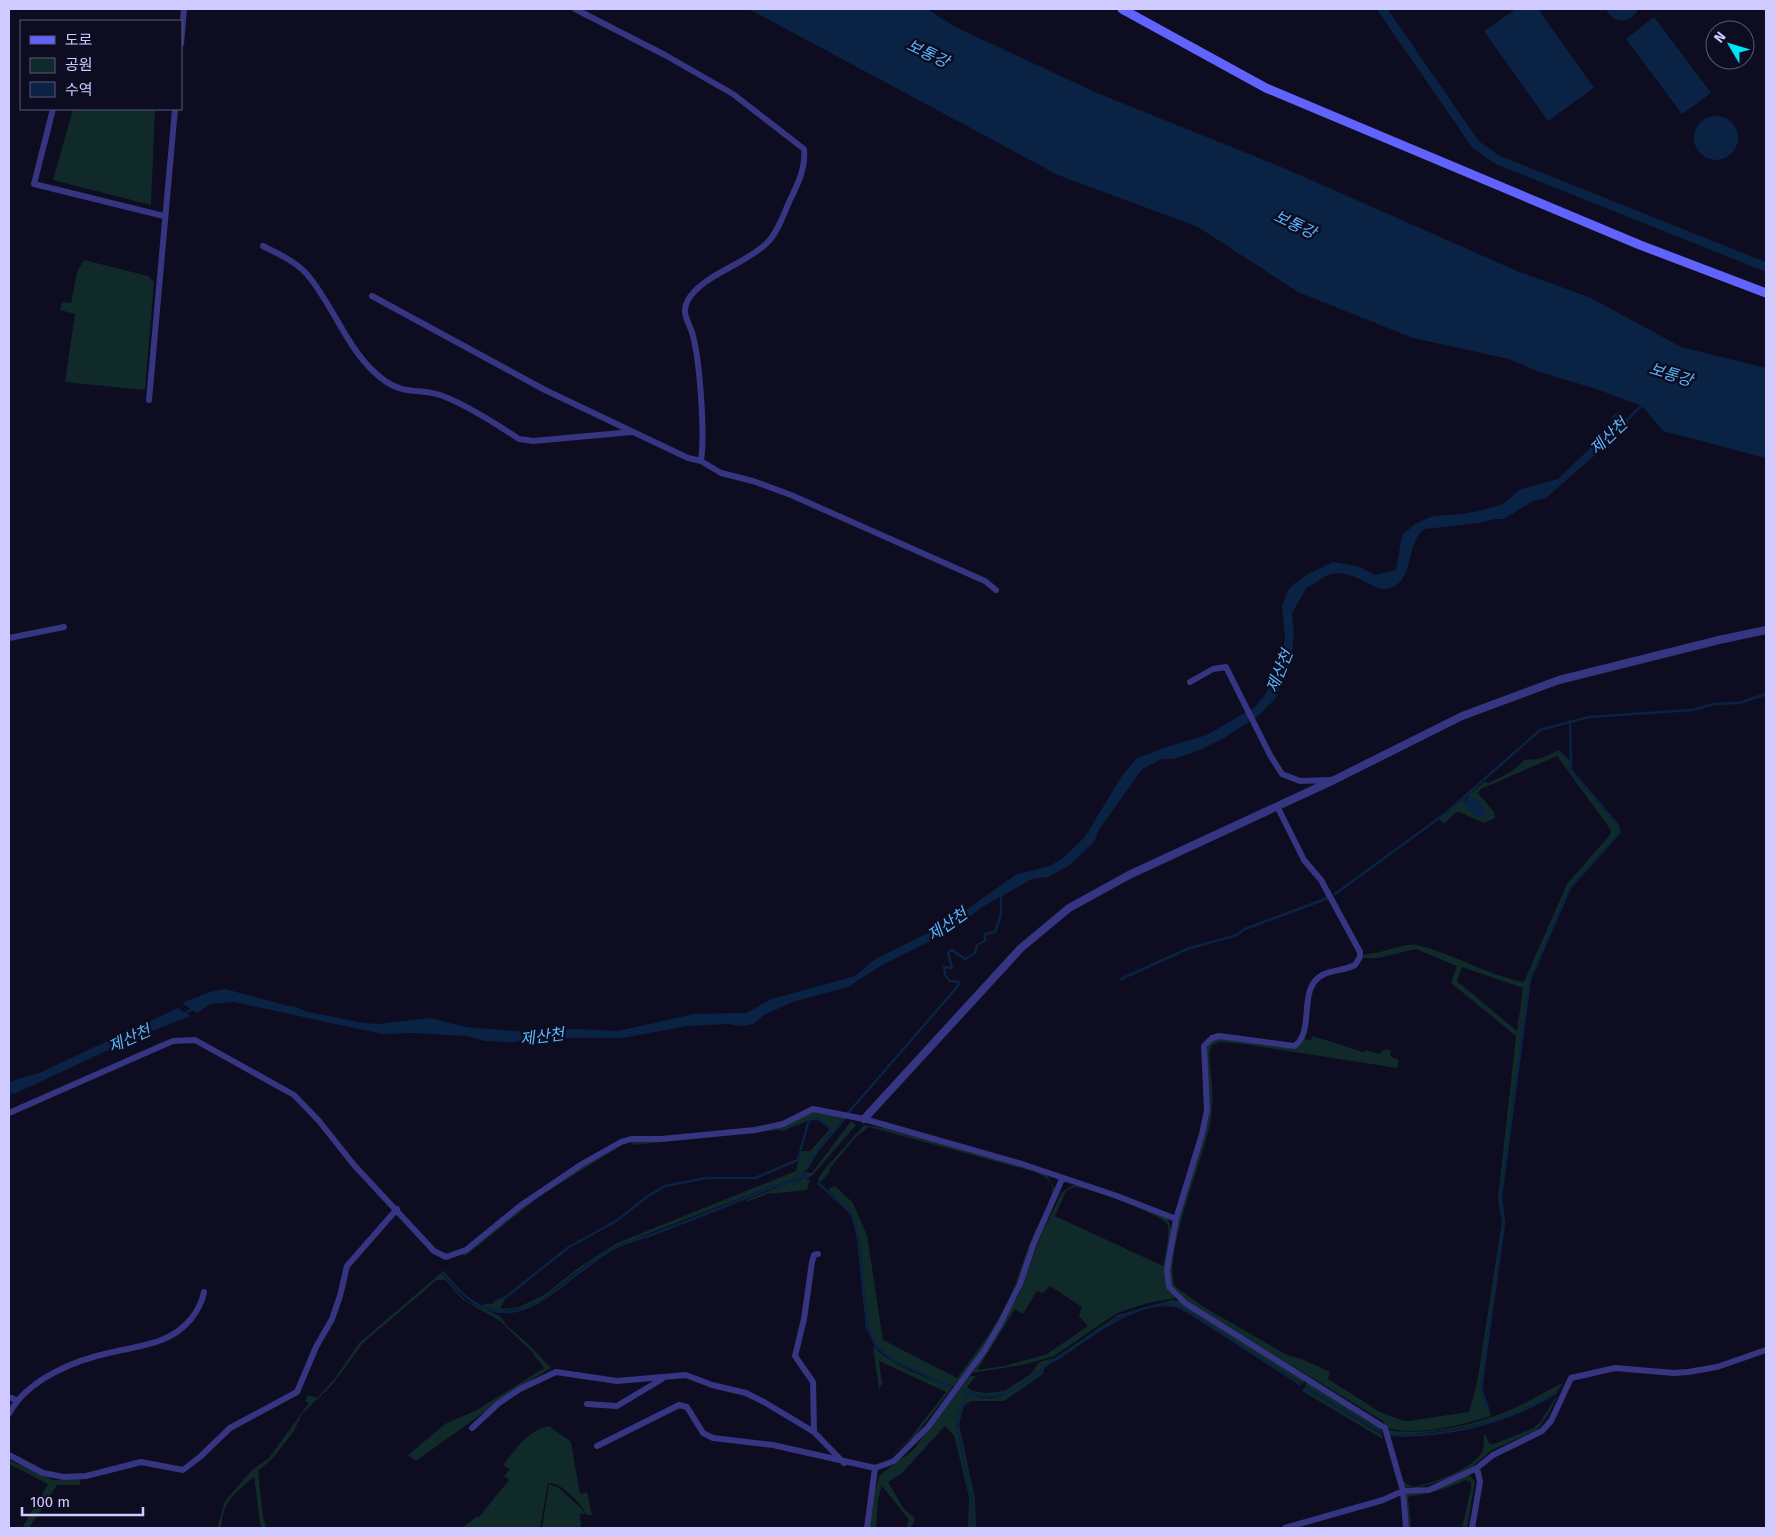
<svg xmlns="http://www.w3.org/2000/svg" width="1775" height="1537" viewBox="0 0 1775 1537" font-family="'Fira Sans','Noto Sans KR',sans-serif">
  <rect width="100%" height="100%" fill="#0e0c20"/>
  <path fill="#0f2a28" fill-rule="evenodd" d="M 73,109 L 155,109 L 151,205 L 53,180 Z
    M 84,260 L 148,276 L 154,282 L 145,390 L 65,382 L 75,314 L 60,310 L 62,302 L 71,303 L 77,272 Z
    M 1559,750 L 1570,761 L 1570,770 L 1616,824 L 1620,832 L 1570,888 L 1530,979 L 1500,1197 L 1504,1224 L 1480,1389 L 1491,1416 C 1458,1426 1421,1436 1387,1428 L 1383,1421 L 1184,1300 L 1173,1290 L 1168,1275 L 1178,1219 L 1205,1129 L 1205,1051 L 1211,1040 L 1215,1038 L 1290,1046 L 1303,1039 L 1311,1040 L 1313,1036 L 1363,1052 L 1367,1050 L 1379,1054 L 1386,1049 L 1391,1051 L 1390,1056 L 1399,1060 L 1397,1068 L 1243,1044 L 1220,1042 L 1212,1045 L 1209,1054 C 1211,1074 1214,1099 1211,1119 C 1206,1153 1160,1261 1176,1287 L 1202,1306 L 1287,1355 L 1304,1360 L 1330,1372 L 1328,1379 L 1380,1412 L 1401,1420 L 1408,1421 L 1469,1412 L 1477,1383 L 1502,1222 L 1498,1198 L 1516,1036 L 1451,983 L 1457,966 L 1416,949 L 1378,958 L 1363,958 L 1364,954 C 1381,955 1403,942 1417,945 C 1454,954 1487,975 1524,982 L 1567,884 L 1609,836 L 1611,831 L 1608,826 L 1557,756 L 1481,789 L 1478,793 L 1494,812 L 1495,818 L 1484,823 L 1459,812 L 1455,813 L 1444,824 L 1439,819 L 1466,797 L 1464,802 L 1471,798 L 1468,795 L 1486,781 L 1488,783 C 1501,777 1516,771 1524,760 L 1539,759 ZM 1462,967 L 1523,988 L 1517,1031 L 1457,981 Z
    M 817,1111 L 844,1118 L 833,1130 L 824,1122 L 814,1118 L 783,1131 L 777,1130 L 634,1145 L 630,1142 L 622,1145 L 540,1196 L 464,1257 L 463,1255 L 523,1206 L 605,1152 L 631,1140 L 738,1134 Z
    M 851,1121 L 856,1125 L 811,1177 L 803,1176 L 806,1172 L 812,1173 Z
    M 864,1125 L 883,1128 L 1019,1165 L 1047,1175 L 1055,1190 L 1006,1309 L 980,1352 L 954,1387 L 894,1360 L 880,1351 L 877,1347 L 868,1326 L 859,1237 L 854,1217 L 828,1189 L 835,1186 L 853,1203 L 867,1235 L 883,1340 L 957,1378 C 978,1350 999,1323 1013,1290 C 1020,1272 1026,1251 1034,1233 C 1039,1222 1055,1200 1052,1187 C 1050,1179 1042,1175 1035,1172 L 869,1127 L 857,1136 L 829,1169 L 830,1171 L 820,1183 L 818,1179 L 823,1171 Z
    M 830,1129 L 832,1131 L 818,1149 L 801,1177 L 775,1185 L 616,1246 L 587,1264 L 542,1299 L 524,1308 L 501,1311 L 479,1305 L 495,1303 L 506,1297 L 500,1309 L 519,1307 L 544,1295 L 581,1266 L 617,1243 L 796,1171 L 801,1151 L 810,1151 Z
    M 803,1177 L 810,1180 L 807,1190 L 767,1194 L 747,1202 L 747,1200 L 792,1181 L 800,1181 Z
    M 1073,1185 L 1083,1186 L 1167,1218 C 1183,1243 1149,1275 1176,1298 L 1148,1303 L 1117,1313 L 1054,1356 L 1023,1365 L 972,1373 L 996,1336 L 1019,1294 L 1042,1233 L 1062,1192 ZM 1075,1187 C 1087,1187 1161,1214 1167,1224 C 1171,1231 1165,1257 1163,1266 L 1055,1216 L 1066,1191 ZM 1050,1286 L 1082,1307 L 1079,1316 L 1088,1326 L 1047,1354 L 1004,1366 L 977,1370 L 1015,1309 L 1023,1314 L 1037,1291 L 1043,1293 Z
    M 441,1273 L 466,1301 L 500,1316 L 507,1326 L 527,1343 L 551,1368 L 518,1388 L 416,1461 L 408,1455 L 445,1424 L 477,1410 L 544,1368 L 531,1351 L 500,1321 L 463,1300 L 445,1280 L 437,1280 L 363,1343 L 332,1385 L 302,1414 L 294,1431 L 273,1458 L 258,1471 L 263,1516 L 266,1528 L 262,1528 L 260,1523 L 254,1477 C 235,1493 223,1501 221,1528 L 217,1528 L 225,1501 L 253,1469 L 268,1459 L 309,1403 L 305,1401 L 308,1395 L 317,1398 L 335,1378 L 359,1343 Z
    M 1172,1300 L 1180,1301 L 1305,1380 L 1303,1384 L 1177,1306 C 1157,1304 1136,1310 1117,1318 L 1057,1359 C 1048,1361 1045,1366 1038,1372 C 1012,1394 995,1402 962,1390 L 968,1394 L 957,1416 L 956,1425 L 970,1496 L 971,1528 L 968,1528 L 969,1497 L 954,1435 L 945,1426 L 902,1473 L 888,1482 L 904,1509 L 915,1518 L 911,1528 L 906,1528 L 909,1520 L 882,1486 L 878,1498 L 876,1528 L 870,1528 L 874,1493 L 880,1475 L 913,1450 L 970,1376 L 976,1376 L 967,1387 L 972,1391 L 985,1393 L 1004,1391 L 1031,1374 L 1039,1362 L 1055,1358 L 1118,1315 Z
    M 874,1346 C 887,1364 931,1379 952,1388 L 916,1435 L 891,1456 L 910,1438 L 946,1392 L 879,1361 L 882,1384 L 879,1389 L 873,1347 Z
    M 1044,1367 L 1043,1374 L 1004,1401 L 972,1401 L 966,1404 L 963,1409 L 959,1424 L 975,1499 L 976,1528 L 973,1528 L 972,1496 L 957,1425 L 958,1417 L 969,1394 C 994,1404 1006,1395 1025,1382 C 1032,1377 1039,1374 1044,1367 Z
    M 1307,1381 L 1378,1424 L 1381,1431 L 1305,1386 Z
    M 1563,1383 C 1546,1418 1424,1438 1389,1434 L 1387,1430 C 1430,1436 1476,1425 1515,1408 C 1531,1401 1546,1390 1563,1383 Z
    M 1304,1388 L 1382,1435 L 1383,1439 L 1302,1391 Z
    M 1558,1394 L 1550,1412 L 1537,1430 L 1492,1450 L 1473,1466 L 1447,1479 L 1416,1488 L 1404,1487 L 1397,1472 L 1405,1483 L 1413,1487 C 1432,1483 1472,1470 1482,1452 C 1484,1447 1484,1439 1484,1433 L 1490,1444 L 1494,1444 L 1534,1428 L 1540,1422 Z
    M 549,1426 L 571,1442 L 580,1494 L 587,1492 L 592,1515 L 587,1515 C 581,1504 562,1482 548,1483 L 540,1528 L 462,1528 L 476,1517 L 479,1517 L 509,1480 L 504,1476 L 510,1469 L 503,1465 C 516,1449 528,1430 549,1426 Z
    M 9,1460 L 53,1480 L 80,1479 L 80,1485 L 57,1485 L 29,1528 L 22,1528 L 48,1484 L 9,1464 Z
    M 1469,1474 L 1475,1482 L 1467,1528 L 1462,1528 L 1471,1488 L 1471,1482 L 1465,1480 C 1446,1490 1429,1493 1408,1497 L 1411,1528 L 1408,1528 L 1406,1494 L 1416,1493 Z
    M 549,1484 L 559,1488 L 583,1510 L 585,1514 L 580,1514 L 581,1528 L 542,1528 Z"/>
  <path fill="#0a2345" d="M 749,9 L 927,9 L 955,27 L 1097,93 L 1286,169 L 1517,271 L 1591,298 L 1681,347 L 1766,368 L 1766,458 L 1663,431 L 1642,406 L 1596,389 L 1537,371 L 1509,359 L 1413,338 L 1298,292 L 1198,227 L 1058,175 Z
    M 1516,9 L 1538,9 L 1594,88 L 1548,121 L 1484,31 Z
    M 1606,9 L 1638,9 C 1631,24 1613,24 1606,9 Z
    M 1654,17 L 1711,93 L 1682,114 L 1626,39 Z
    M1694 138a22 22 0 1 1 44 0a22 22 0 1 1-44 0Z
    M 1619,412 L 1629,421 L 1626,428 L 1546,498 L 1533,501 L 1504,519 L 1494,519 L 1479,523 L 1425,529 C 1404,540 1417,591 1381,589 C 1363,583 1348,568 1328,575 C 1320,578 1316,585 1307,587 L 1292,613 L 1294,634 L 1290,668 L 1275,699 L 1259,715 L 1224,738 L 1195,752 L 1173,759 L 1162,759 L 1142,769 L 1099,830 L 1094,842 L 1070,865 L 1048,877 L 1032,879 L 1025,883 L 982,907 L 951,931 L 882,965 L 848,987 L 792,1002 L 764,1015 L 753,1024 L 742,1026 L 728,1024 L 687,1026 L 623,1038 L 561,1038 L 511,1042 L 485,1041 L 467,1036 L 412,1033 L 382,1034 L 234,1002 L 210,1004 L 197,1013 L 182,1003 L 210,992 L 225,989 L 288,1006 L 293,1006 L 308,1012 L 364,1023 L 379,1024 L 430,1018 L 467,1027 L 526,1032 L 534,1030 L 576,1029 L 618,1031 L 694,1014 L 746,1013 L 772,999 L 855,976 L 875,959 L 946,924 L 1017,874 L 1050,866 L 1064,857 L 1085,837 L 1121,777 L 1137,758 L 1176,744 L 1207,735 L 1255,707 L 1273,684 L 1282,660 L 1285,637 L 1282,606 L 1289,589 L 1295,583 L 1308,574 L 1333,562 L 1357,566 L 1375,575 L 1396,570 L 1402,535 L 1415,524 L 1433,516 L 1463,514 L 1487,509 L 1503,504 L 1519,490 L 1558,479 L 1604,435 L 1613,430 L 1612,416 Z
    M 1468,795 L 1478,800 L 1487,814 L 1477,817 L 1464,806 Z
    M 178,1008 L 190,1016 L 130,1040 L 16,1093 L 9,1094 L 9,1084 L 12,1081 L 39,1073 Z"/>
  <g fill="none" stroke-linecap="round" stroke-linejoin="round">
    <path stroke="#0a2345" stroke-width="2.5" d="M 1626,421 L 1642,405
      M 1335,894 L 1446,813 L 1540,730 L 1589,717 L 1692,710 L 1714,704 L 1739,703 L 1766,694
      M 1121,979 L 1187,949 L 1237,935 L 1245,929 L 1328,898
      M 184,1014 L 194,1008
      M 848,1113 L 958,986 L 959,982 L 950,981 L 945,975 L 944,967 L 952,968 L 948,953 L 952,950 L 965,959 L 975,953 L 977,945 L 985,941 L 985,934 L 995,932 L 1001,914 L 1001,896 L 999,893
      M 808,1177 L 802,1176 L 818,1150 L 844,1119
      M 818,1183 L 848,1210 L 853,1217 L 858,1237 L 867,1327 L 877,1347 L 893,1360 L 951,1387
      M 443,1272 C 462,1295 482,1317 516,1311 C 548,1305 584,1263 615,1248 C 627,1241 641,1239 654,1234 C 695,1218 735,1203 775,1186 L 798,1180 L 802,1176
      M 495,1302 L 506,1297 L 569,1247 L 616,1221 L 648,1196 L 665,1186 L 706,1178 L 755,1178 L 798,1160 L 808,1123 L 811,1119 L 819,1119 L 833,1131
      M 1306,1388 L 1381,1432
      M 962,1390 C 994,1404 1013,1393 1038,1373 C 1045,1367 1048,1362 1057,1359 C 1088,1339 1137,1298 1176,1306 C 1182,1308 1188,1312 1193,1315 L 1300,1384
      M 968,1394 L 958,1417 L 957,1425 L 971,1496 L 972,1528
      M 1489,1411 L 1481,1389 L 1504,1224 L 1501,1197 L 1530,979 L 1570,888 L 1620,832 L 1617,824 L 1571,770 L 1570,721
      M 1391,1435 C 1446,1438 1509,1422 1556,1393"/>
    <path stroke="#0a2345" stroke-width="9" d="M 1382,9 L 1476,145 L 1498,160 L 1766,267"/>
    <path stroke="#353581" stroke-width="6" d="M 575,9 L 665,55 L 733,94 L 804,149 C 806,167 798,184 790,200 C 784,213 778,232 767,243 C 746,264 702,275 688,300 C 680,314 690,323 693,336 C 700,363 705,433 701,461
      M 181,44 L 184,9
      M 53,109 L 34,184 L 164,216
      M 263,246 C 280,255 298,262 310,278 C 337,312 349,355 385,381 C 403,394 421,389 440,395 C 463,403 498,425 519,439 L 533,441 L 632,432
      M 372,296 L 545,390 L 688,458 L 701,461 L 721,473 L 753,481 L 791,495 L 985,581 L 996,590
      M 149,400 L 175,109
      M 9,638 L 64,627
      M 1190,682 L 1213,669 L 1226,667 L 1270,755 L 1282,774 L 1300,781 L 1330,780
      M 1277,806 L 1304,860 L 1321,880 L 1360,952 L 1360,957 L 1355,965 C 1342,972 1325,969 1315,981 C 1301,997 1313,1035 1294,1046 L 1219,1036 L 1212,1038 L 1204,1046 L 1207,1110 L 1202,1134 L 1176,1219 L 1167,1270 L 1169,1287 L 1185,1303 L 1385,1428 L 1403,1491 L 1406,1528
      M 9,1113 L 159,1047 L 173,1041 L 195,1040 L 294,1095 L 319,1121 L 354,1165 L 434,1251 L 446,1257 L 466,1250 L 520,1206 L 582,1164 L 621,1142 L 631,1139 L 661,1139 L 755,1130 L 783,1124 L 813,1109 L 864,1119 L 1022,1164 L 1117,1196 L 1176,1219
      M 9,1397 L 16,1400
      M 587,1404 L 617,1406 L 662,1379
      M 9,1414 C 27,1379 75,1360 113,1352 C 143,1345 170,1344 191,1319 C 198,1310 202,1303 204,1292
      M 472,1428 L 499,1403 L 520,1389 L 556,1372 L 617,1381 L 686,1375 L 712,1385 L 746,1393 L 764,1402 L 814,1432 L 844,1463
      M 814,1432 L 813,1382 L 795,1356 L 804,1319 L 812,1262 L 814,1255 L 818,1254
      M 597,1446 L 679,1405 L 687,1407 L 703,1433 L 713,1438 L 773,1445 L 875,1468 L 894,1461 L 928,1427 L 984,1351 L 1000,1324 L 1020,1284 L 1034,1243 L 1062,1179
      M 9,1455 L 43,1473 L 64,1477 L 86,1476 L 141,1462 L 183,1470 L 201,1456 L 230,1428 L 297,1392 L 316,1347 L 332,1319 L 340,1296 L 347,1266 L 397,1209
      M 867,1528 L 875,1468
      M 1285,1528 L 1383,1500 L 1403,1491 L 1429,1490 L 1477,1468 L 1493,1455 L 1542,1431 L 1551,1421 L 1571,1378 L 1615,1368 L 1674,1373 L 1688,1372 L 1717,1367 L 1766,1350
      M 1472,1528 L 1480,1482 L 1477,1468"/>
    <path stroke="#353581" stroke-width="8" d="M 864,1119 L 1021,948 L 1069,908 L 1129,875 L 1334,780 L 1462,716 L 1559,680 L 1719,640 L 1766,630"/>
    <path stroke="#6163ff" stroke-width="9" d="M 1122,9 L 1266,88 L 1640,245 L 1766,293"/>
  </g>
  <g text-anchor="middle" stroke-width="5" stroke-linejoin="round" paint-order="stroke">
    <g font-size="16" font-style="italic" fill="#58b7ff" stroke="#0e0c20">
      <text transform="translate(928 53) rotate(25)" y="6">보통강</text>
      <text transform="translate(1295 224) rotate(25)" y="6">보통강</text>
      <text transform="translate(1671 374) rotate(17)" y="6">보통강</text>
      <text transform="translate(1608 436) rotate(-43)" y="6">제산천</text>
      <text transform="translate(1279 671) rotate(-68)" y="6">제산천</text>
      <text transform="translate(947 924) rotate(-35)" y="6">제산천</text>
      <text transform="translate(542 1036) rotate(-7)" y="6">제산천</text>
      <text transform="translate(129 1038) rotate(-24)" y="6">제산천</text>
    </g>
  </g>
  <rect width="1775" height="1537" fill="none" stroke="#cfcaff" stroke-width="20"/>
  <rect x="20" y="20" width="162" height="90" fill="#0e0c20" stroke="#5b5879"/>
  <rect x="30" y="36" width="25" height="8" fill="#6163ff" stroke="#5b5879"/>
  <text x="65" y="45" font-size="15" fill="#cfcaff">도로</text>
  <rect x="30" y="58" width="25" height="15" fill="#0f2a28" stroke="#5b5879"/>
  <text x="65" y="70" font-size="15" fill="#cfcaff">공원</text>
  <rect x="30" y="82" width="25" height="15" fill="#0a2345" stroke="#5b5879"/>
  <text x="65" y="95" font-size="15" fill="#cfcaff">수역</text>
  <g transform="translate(1730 45) rotate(308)"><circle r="24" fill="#0e0c20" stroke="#5b5879"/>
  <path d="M0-4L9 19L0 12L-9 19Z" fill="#00e5f5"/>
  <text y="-8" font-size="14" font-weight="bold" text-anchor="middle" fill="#cfcaff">N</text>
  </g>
  <path d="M22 1507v8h121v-8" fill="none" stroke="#cfcaff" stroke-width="2.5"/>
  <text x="30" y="1507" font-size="15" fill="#cfcaff" stroke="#0e0c20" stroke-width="4" paint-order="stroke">100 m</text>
</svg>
